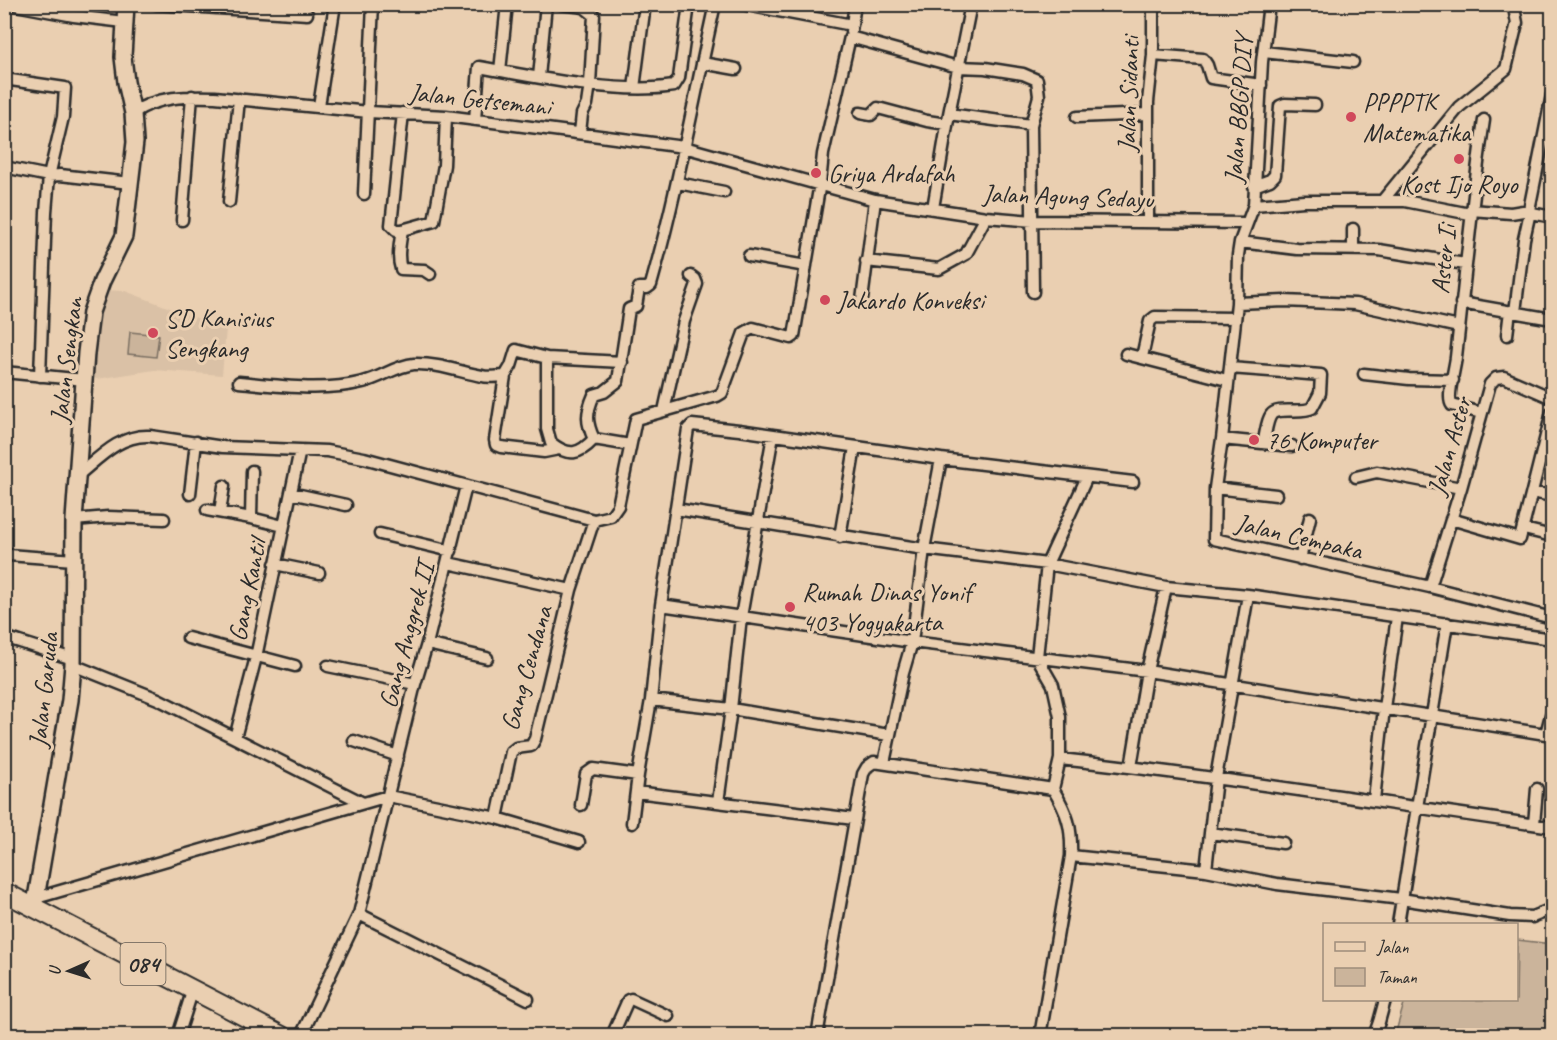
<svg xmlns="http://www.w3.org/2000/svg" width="1557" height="1040" viewBox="0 0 1557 1040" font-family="Caveat,sans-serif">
  <rect width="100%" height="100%" fill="#eacfb1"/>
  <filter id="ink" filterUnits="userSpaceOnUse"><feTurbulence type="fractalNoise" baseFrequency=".0167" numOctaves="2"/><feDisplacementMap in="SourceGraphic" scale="12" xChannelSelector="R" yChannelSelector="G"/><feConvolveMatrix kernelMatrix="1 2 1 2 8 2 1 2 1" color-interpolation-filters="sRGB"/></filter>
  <g filter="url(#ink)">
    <path fill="#dac1a6" d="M 95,290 L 125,291 L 226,329 L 222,375 L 154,370 L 97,379 L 79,373 L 80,337 L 88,304 Z"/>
    <path fill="#cbb49b" stroke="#7b7063" stroke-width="1.5" d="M 130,332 L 159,335 L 156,357 L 128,354 Z
      M 1517,940 L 1552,944 L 1552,1035 L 1395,1035 L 1405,1000 L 1516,1000 Z"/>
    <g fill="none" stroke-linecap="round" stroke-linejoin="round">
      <g stroke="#2b2b2b" stroke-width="15">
        <path id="street" d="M 10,4 L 74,16 L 124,22
          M 156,4 L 307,14
          M 561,4 L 584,7 L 594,15 L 590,84 L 587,104 L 582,114 L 580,133
          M 741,4 L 852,25
          M 1269,4 L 1262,62 L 1254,205 L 1240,242 L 1238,255 L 1237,303 L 1222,439 L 1215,488 L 1214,539 L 1430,587 L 1552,618
          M 851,31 L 855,4
          M 1264,52 L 1353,62
          M 1153,55 L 1203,59 L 1207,65 L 1211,78 L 1261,85
          M 702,63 L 736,69
          M 500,71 L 507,4
          M 539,77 L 546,4
          M 4,79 L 65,88 L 63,117 L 49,176 L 46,212 L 40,376
          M 634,88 L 645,4
          M 319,106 L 335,4
          M 133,113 C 157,96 187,96 215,97 L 369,112 L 446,116 L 684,147 L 875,200 L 986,217 L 1033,221 L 1246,223
          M 860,113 L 871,115 L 878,108 L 927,121 L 947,124
          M 949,114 L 1031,125
          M 1077,117 L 1148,114
          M 475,120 L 479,67 C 536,77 618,95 674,86 L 679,78 L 689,4
          M 4,167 L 49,176 L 60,175 L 130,183
          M 678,183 L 724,192
          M 1254,186 L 1270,180 L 1275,175 L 1280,106 L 1285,104 L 1315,105
          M 364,194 L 373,4
          M 1383,200 L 1459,107 L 1506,69 L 1517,23 L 1514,8 L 1509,4
          M 229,202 L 239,99
          M 1254,205 L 1304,201 L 1405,201 L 1470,214
          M 933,208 L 949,114 L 971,4
          M 1471,210 L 1511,213 L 1529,210
          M 1529,210 L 1552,95
          M 1529,210 L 1532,213 L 1552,217
          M 182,220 L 192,96
          M 1148,222 L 1148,102 L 1153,55 L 1153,4
          M 1353,229 L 1353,250
          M 402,230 L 396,230 L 391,225 L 403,113
          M 1240,242 L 1297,249 L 1379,250 L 1465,264
          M 749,256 L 806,266
          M 866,261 L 939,269 L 966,254 L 986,217
          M 430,274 L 424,270 L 401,269 C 397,257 400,243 402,230 L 434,221 L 444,165 L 446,116
          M 862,300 L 875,200
          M 1237,303 L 1284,301 L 1355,304 L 1459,327
          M 1461,303 L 1552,319
          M 1515,312 L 1524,239 L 1530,212
          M 1507,335 L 1510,311
          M 1126,354 L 1227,380
          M 1142,357 L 1150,321 L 1155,317 L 1235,318
          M 547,358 L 547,429 L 551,443 C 569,457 579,455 594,439
          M 1230,368 L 1321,375 L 1320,393 L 1312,408 C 1301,414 1277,406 1271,415 C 1266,422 1266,435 1263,443
          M 4,372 L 85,380
          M 1364,374 L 1409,379 L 1453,380
          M 505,376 L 495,440 L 496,445 L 501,447 L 544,452 L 559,449
          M 239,382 C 280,386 323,392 363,382 C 381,378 395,366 414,364 C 437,363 460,372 482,376 C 489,378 497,376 505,376 L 511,366 L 516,350 L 547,358 L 622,362
          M 664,411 L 684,321 L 697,284 L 695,279 L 691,276
          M 1481,413 L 1452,405 C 1446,398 1455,368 1456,357 C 1465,278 1472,199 1484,120
          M 594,439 C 586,422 586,413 594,395 L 604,392 L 618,381 L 629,309 L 636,306 L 639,288 L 647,288 L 651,285 C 677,193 694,98 715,4
          M 594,439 L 630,445
          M 1222,439 L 1292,446
          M 941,459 L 1133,482
          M 252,471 L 251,518 L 283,526
          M 77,476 C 99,458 120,434 150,436 L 223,447 L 327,451 L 364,458 L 594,520 L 611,516 L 618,506 L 636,419 L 717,396 L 722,393 L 744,333 L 753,328 L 791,338 L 794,336 L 820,183 L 823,154 L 850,37 L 958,67 L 985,68 L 1023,74 L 1037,80 L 1039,96 L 1031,125 L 1033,292
          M 1356,477 L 1377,472 L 1461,488
          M 1215,488 L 1276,495
          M 1532,492 L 1552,496
          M 291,493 L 346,505
          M 190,494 L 196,442
          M 676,509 L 924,549 L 1047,564 L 1087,477
          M 207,510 L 251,518
          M 220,512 L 224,486
          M 1451,519 L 1520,539 L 1552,412
          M 74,520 L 108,517 L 164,519
          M 1524,529 L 1552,536
          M 380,534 L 451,551
          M 840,537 L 855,447
          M 8,555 L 74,560
          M 1300,559 L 1310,518
          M 448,563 L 571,590
          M 275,564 L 319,573
          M 1430,587 L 1461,488 L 1490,384 L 1496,378 L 1504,377 L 1552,398
          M 4,637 L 73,659
          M 188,638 L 295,666
          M 427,644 L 487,658
          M 73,665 L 158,699 L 363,803
          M 328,666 L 415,684
          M 651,700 L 731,709 L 889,735
          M 1546,734 L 1552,711
          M 235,738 L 256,657 L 300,450
          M 354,741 L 398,756
          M 1060,759 C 1225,777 1388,804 1552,827
          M 884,763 L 903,673 L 912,642 L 1147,671 L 1552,735
          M 1131,767 L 1147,671 L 1166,587
          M 1053,789 L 1060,759 L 1060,717 L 1053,685 L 1037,657 L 1047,564 L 1166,587 L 1248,595 L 1552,639
          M 636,792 L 854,819
          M 1374,800 L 1384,708 L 1397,617
          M 718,802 L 731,709 L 741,617 L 773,435
          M 581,805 L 586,774 L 593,769 L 638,775
          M 497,818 L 511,752 L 516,748 L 531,746 L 535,739 L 571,590 L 594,520
          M 632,823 L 638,775 L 651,700 L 661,605 L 688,429 L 692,425 L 739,430 L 941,459 L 924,549 L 912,642 L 661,605
          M 1534,824 L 1537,789
          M 1210,833 L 1283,843
          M 1071,856 L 1206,870 L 1277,884 L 1401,899 L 1510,916 L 1532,917 L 1552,909
          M 1206,870 L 1216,778 L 1248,595
          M 36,898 L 388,796 L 497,818 L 579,842
          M 359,914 L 528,999
          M 1398,924 L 1447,623
          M 178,1036 L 193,989
          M 301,1036 L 359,914 L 415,684 L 427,644 L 466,486
          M 612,1036 L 628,1000 L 631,999 L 668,1016
          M 817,1036 L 863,774 L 867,767 L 874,762 L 1053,789 C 1068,814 1072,827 1071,856 L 1040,1036
          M 1374,1036 L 1379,1022 L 1385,1000"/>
      </g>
      <g stroke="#2b2b2b" stroke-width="20">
        <path id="secondary" d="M 32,906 L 36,898 L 70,700 L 73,665 L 74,520 L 86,353 L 91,312 L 102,281 L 124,236 L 135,142 L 133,113 L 126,82 L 123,57 L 126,4"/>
      </g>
      <g stroke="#2b2b2b" stroke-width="22">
        <path id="primary" d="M 4,892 L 282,1036"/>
      </g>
      <use href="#street" stroke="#eacfb1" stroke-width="10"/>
      <use href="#secondary" stroke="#eacfb1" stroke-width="15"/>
      <use href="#primary" stroke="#eacfb1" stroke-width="18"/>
    </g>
  </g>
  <g fill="#d1495b" stroke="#eacfb1" stroke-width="2">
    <circle cx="1351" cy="117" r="6"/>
    <circle cx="1459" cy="159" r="6"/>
    <circle cx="816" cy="173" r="6"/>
    <circle cx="825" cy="300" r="6"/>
    <circle cx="153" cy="333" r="6"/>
    <circle cx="1254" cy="440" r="6"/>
    <circle cx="790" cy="607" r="6"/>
  </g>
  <g text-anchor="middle" stroke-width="6" stroke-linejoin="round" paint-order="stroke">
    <rect fill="#eacfb1" stroke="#645c53" stroke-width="1.5" x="120.5" y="943" width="45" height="42" rx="4.5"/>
    <g font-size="24" font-weight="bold" fill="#2b2b2b">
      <text x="143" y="972">084</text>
    </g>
    <g font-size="26" fill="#2b2b2b" stroke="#eacfb1">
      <text transform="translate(1128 94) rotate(-88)" y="9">Jalan Sidanti</text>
      <text transform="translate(480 99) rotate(6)" y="9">Jalan Getsemani</text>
      <text transform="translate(1238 109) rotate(-86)" y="9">Jalan BBGP DIY</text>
      <text transform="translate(1068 196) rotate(2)" y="9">Jalan Agung Sedayu</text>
      <text transform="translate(1443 259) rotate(-84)" y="9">Aster Ii</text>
      <text transform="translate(66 360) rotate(-83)" y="9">Jalan Sengkan</text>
      <text transform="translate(1449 446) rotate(-74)" y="9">Jalan Aster</text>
      <text transform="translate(1299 536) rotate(13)" y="9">Jalan Cempaka</text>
      <text transform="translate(247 590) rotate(-78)" y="9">Gang Kantil</text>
      <text transform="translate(406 635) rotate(-75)" y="9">Gang Anggrek II</text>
      <text transform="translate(526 668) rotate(-74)" y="9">Gang Cendana</text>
      <text transform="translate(43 690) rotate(-84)" y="9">Jalan Garuda</text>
    </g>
    <g font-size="26" fill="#2b2b2b" stroke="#eacfb1" text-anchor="start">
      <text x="1363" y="111">PPPPTK<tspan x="1363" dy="30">Matematika</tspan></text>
      <text x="828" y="182">Griya Ardafah</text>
      <text x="1459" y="193" text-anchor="middle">Kost Ijo Royo</text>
      <text x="837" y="309">Jakardo Konveksi</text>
      <text x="165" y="327">SD Kanisius<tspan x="165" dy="30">Sengkang</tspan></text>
      <text x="1266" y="449">76 Komputer</text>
      <text x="802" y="601">Rumah Dinas Yonif<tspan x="802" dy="30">403 Yogyakarta</tspan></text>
    </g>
  </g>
  <rect width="1557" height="1040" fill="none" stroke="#eacfb1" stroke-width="24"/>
  <rect x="12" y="12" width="1533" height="1016" fill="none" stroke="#2b2b2b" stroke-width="2" filter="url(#ink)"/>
  <rect x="1323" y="923" width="195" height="78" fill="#eacfb1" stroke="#9e8d7b" stroke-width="1.5"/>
  <rect x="1335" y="942" width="30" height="9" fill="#eacfb1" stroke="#9e8d7b" stroke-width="1.5"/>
  <text x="1377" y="953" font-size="18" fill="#2b2b2b">Jalan</text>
  <rect x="1335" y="968" width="30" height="18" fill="#cbb49b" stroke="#9e8d7b" stroke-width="1.5"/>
  <text x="1377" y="983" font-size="18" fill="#2b2b2b">Taman</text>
  <g transform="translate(69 971) rotate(267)" stroke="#eacfb1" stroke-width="4.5" paint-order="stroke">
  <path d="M0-4.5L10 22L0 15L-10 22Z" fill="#2b2b2b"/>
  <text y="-9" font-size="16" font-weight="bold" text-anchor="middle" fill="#2b2b2b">U</text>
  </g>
</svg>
